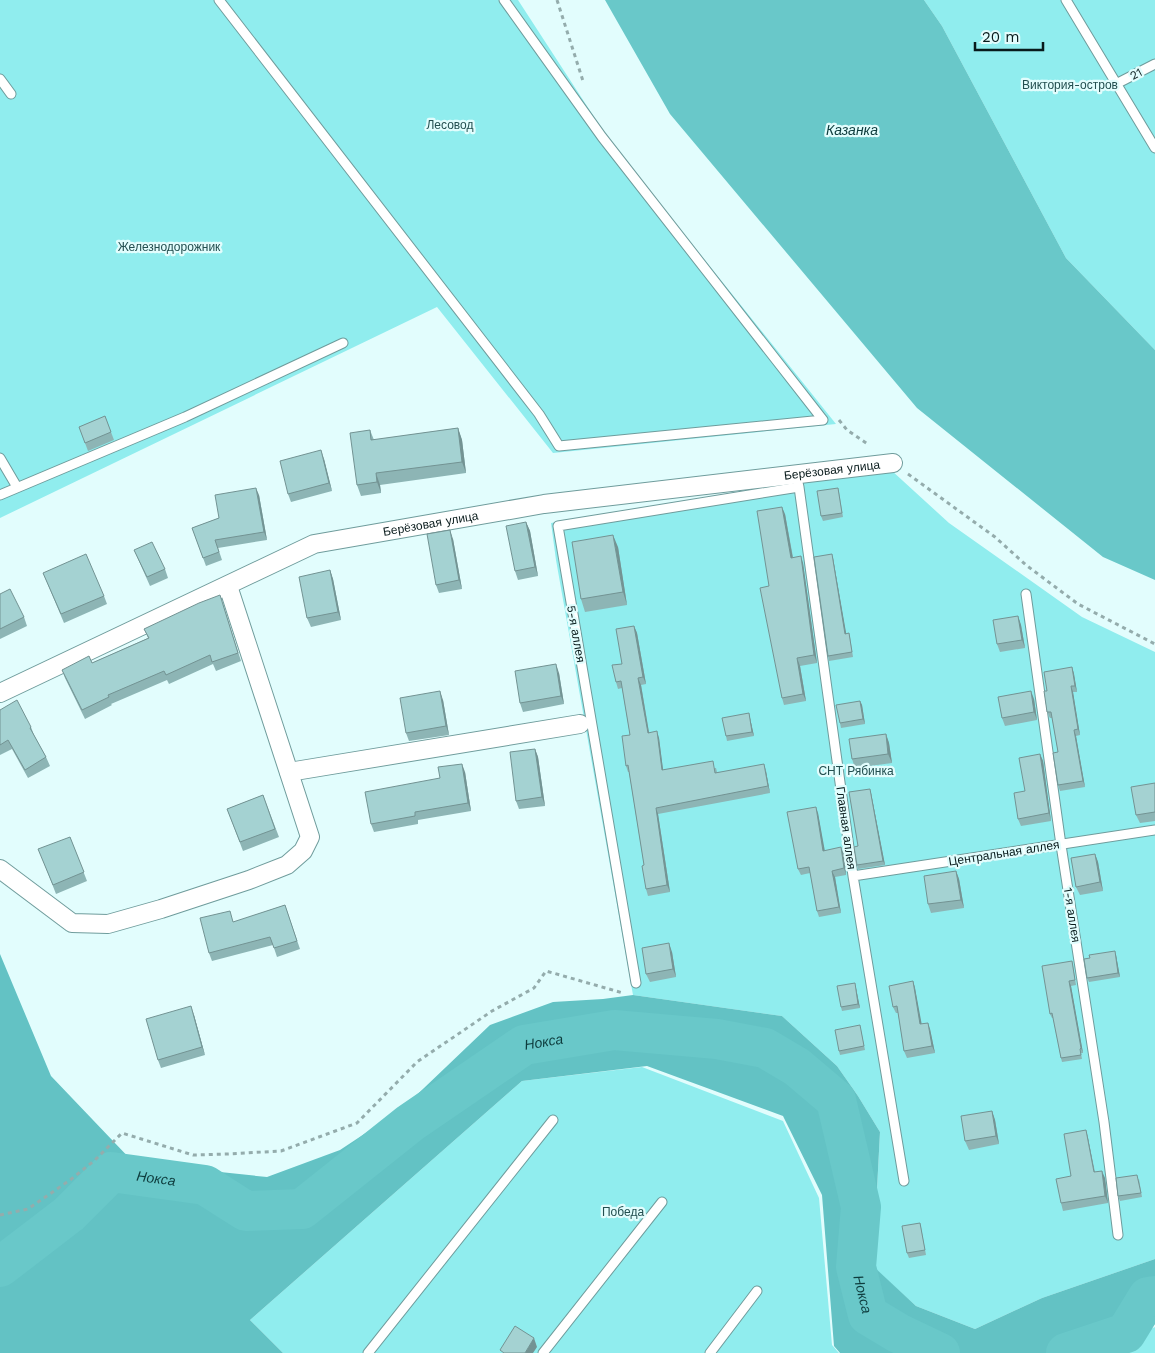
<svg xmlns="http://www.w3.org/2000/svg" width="1155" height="1353" viewBox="0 0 1155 1353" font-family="'Work Sans',sans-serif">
  <rect width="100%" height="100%" fill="#e2fdfd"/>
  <path fill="#90edee" d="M 0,0 L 518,0 L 611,143 L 836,424 L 553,453 L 437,307 L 0,518 Z
    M 924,0 L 1155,0 L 1155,350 L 1066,258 L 942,26 Z
    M 891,470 L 949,523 L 1082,617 L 1155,652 L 1155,1259 L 1042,1298 L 975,1329 L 916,1306 L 873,1267 L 880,1132 L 858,1096 L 837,1066 L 782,1016 L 633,995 L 556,560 L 551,523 L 798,482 Z
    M 642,1067 L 783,1121 L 819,1198 L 832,1345 L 839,1353 L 283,1353 L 250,1320 L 522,1081 Z
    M 1155,1327 L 1155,1353 L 1106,1353 L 1112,1347 Z"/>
  <path fill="#63c2c4" d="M 0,954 L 51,1076 L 134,1163 L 267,1177 L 340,1150 L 402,1109 L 490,1025 L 553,1002 L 603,999 L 633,995 L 782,1016 L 837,1066 L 858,1096 L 880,1132 L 873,1266 L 916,1306 L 975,1329 L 1042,1298 L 1155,1259 L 1155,1324 L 1118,1345 L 1109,1353 L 840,1353 L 834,1346 L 822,1195 L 783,1116 L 647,1066 L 522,1081 L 250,1320 L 283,1353 L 0,1353 Z"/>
  <path fill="#69c8c9" d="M 605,0 L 924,0 L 942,26 L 1066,258 L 1155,350 L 1155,580 L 1103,557 L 917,408 L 670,114 Z"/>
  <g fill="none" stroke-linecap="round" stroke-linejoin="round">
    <g stroke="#69c8c9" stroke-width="40">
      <path id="s1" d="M 0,1267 L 69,1214 L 111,1172 L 205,1185 L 246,1211 L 302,1209 L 410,1123 L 524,1045 L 614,1030 L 717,1039 L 765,1048 L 797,1067 L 836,1100 L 861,1207 L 856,1267 L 868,1315 L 898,1333 L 940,1353"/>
      <path d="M 1066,1353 L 1126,1333 L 1148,1297 L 1155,1296"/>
    </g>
    <g stroke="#6f9c9c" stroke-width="11">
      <path id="lane" d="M 219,0 L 539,414 L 559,446 L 823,420 L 602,137 L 504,0
        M 1066,0 L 1155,148
        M 0,79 L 11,94
        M 1116,84 L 1155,64
        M 0,458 L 17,487
        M 796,474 L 799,487 L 853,876 L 904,1181
        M 0,495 L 185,417 L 343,343
        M 1026,594 L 1061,845 L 1104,1122 L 1118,1235
        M 853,876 L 1155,830
        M 636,983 L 558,526 L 799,487
        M 368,1353 L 553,1120
        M 543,1353 L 662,1202
        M 710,1353 L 757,1291"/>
    </g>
    <g stroke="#6f9c9c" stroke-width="20">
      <g id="street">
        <path id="s2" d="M 0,693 L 314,544 L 544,504 L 893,463"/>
        <path d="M 289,772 L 580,724"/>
        <path d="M 0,869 L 72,923 L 108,924 L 161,909 L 249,880 L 287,865 L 303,851 L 310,837 L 228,586"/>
      </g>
    </g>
    <path stroke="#94acac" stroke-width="3" stroke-dasharray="4 4" stroke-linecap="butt" d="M 557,0 L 583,81
      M 839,420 L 847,430 L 869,445
      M 908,474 L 995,537 L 1026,565 L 1078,604 L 1155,644
      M 0,1215 L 28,1209 L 70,1180 L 95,1160 L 122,1133 L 193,1155 L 227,1154 L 281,1151 L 357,1123 L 417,1062 L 492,1011 L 534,988 L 546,971 L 623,993"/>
    <use href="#lane" stroke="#fff" stroke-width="9"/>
    <use href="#street" stroke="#fff" stroke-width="18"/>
  </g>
  <path fill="#8db5b5" d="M 105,416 L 114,440 L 88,451 L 79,427 Z
    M 458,428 L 462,440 L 466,473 L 380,485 L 381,493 L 361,496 L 357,485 L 370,430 L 374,440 Z
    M 324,459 L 332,491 L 291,502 L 288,494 Z
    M 838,488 L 839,492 L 843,517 L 823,521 L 821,516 Z
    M 259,495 L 267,540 L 218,548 L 222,560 L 206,566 L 192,528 L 219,518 Z
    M 785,514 L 793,557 L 803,563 L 817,663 L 800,666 L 806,701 L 784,705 L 782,698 L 769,586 Z
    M 526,522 L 530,531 L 538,576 L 518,580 L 515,571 Z
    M 453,539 L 462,589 L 439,593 L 436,585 Z
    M 618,547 L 627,605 L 585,612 L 581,599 Z
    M 134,550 L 165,569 L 168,578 L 150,586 Z
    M 833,558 L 846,634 L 849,633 L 850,637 L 853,657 L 829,661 L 828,656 Z
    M 330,570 L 333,579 L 341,620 L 311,627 L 307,618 Z
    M 43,573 L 104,596 L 107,604 L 64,623 Z
    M 0,594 L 24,617 L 27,626 L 0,639 Z
    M 223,604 L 241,661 L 216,671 L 213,664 L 169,684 L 167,680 L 111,704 L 112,705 L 85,719 L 65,678 L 62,670 L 92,663 L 148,638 L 144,629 Z
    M 1018,616 L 1021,625 L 1025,648 L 1000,652 L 997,644 Z
    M 634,626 L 637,633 L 646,684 L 641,685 L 649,732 L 659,738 L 663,770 L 716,768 L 717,772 L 766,771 L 770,793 L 658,814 L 670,892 L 648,896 L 646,889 L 644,865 L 629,772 L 628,772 L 626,766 L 630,735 L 622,688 L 618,689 L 616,682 Z
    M 1072,667 L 1074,674 L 1077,692 L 1073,692 L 1080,735 L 1076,736 L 1085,787 L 1060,791 L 1058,785 L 1058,752 L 1052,718 L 1050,718 L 1047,712 L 1047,691 Z
    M 559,673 L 564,704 L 523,712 L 520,703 Z
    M 1034,699 L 1037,720 L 1005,726 L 1002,718 Z
    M 443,700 L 449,735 L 409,741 L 406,733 Z
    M 860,701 L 862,705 L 865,724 L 841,728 L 840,723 Z
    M 0,710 L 31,727 L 34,735 L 46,757 L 50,766 L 28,778 L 12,749 L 0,755 Z
    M 749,713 L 750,718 L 754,736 L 727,741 L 726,736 Z
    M 886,734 L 889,743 L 892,763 L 855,768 L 852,759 Z
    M 535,749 L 538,757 L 545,806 L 519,809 L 516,801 Z
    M 1040,754 L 1043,761 L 1051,821 L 1021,826 L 1018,819 L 1025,791 Z
    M 465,772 L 471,811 L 418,820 L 418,824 L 374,832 L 371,824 L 440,778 Z
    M 1155,783 L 1155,821 L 1140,823 L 1136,815 Z
    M 871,793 L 885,865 L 858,869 L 857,865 L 858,846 Z
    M 263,795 L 279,837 L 243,851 L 227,809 Z
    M 818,813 L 824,850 L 844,854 L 846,875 L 835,877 L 841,913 L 819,917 L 817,911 L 810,873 L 801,875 L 798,869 Z
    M 70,837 L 87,881 L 56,894 L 42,858 Z
    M 1095,854 L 1098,862 L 1103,891 L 1080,895 L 1076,887 Z
    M 956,871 L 959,879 L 964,908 L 931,913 L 928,904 Z
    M 285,905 L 300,949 L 277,957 L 273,945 L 212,961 L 209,953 L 234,922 Z
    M 672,952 L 676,977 L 650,982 L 646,974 Z
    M 1116,955 L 1120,977 L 1089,982 L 1087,978 Z
    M 1072,961 L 1073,965 L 1076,985 L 1071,986 L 1083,1053 L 1081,1053 L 1082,1059 L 1062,1062 L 1061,1058 L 1053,1018 L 1052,1018 L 1050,1014 Z
    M 913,981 L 915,988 L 921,1024 L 930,1029 L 935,1053 L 907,1058 L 904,1051 L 898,1013 L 896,1013 L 893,1007 Z
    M 856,988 L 860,1008 L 842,1011 L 841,1007 Z
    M 194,1015 L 205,1055 L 161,1068 L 158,1060 Z
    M 861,1030 L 865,1050 L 840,1055 L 839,1051 Z
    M 992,1111 L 995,1120 L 999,1144 L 969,1150 L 965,1141 Z
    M 1086,1130 L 1088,1138 L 1095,1172 L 1105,1178 L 1108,1203 L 1063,1211 L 1061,1203 L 1071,1176 Z
    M 1139,1179 L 1142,1197 L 1120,1201 L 1118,1196 Z
    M 920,1223 L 921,1227 L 926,1255 L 909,1258 L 907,1253 Z"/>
  <path fill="#739393" d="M 458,428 L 462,440 L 466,473 L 462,462 Z
    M 321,450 L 324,459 L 332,491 L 329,483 Z
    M 376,473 L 380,485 L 381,493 L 377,482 Z
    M 256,488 L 259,495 L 267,540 L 264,532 Z
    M 782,507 L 785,514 L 794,565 L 791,558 Z
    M 526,522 L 530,531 L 538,576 L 535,567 Z
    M 450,530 L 453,539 L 462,589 L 459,580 Z
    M 613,535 L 618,547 L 627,605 L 623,592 Z
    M 832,554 L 833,558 L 847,638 L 845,634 Z
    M 801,556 L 803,563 L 817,663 L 814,655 Z
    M 330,570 L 333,579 L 341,620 L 338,612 Z
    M 1018,616 L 1021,625 L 1025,648 L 1022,640 Z
    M 634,626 L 637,633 L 646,684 L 643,677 Z
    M 797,658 L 800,666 L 806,701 L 803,694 Z
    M 556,664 L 559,673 L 564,704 L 561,696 Z
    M 1072,667 L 1074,674 L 1077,692 L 1075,686 Z
    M 638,678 L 641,685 L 650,739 L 648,733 Z
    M 1071,686 L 1073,692 L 1080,735 L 1078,729 Z
    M 440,691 L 443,700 L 449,735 L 446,726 Z
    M 1031,691 L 1034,699 L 1037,720 L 1034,712 Z
    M 860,701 L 862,705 L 865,724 L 863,719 Z
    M 749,713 L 750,718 L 754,736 L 752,732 Z
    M 1074,730 L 1076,736 L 1085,787 L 1083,781 Z
    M 657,731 L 659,738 L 664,777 L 662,770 Z
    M 886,734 L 889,743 L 892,763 L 888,754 Z
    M 535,749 L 538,757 L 545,806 L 542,797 Z
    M 1040,754 L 1043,761 L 1051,821 L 1049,813 Z
    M 462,764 L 465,772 L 471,811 L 468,803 Z
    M 764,764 L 766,771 L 770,793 L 768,786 Z
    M 870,789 L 871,793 L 885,865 L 883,861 Z
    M 816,807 L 818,813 L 826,857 L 823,851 Z
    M 656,808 L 658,814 L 670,892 L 667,885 Z
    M 841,847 L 844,854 L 846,875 L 844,868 Z
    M 1095,854 L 1098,862 L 1103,891 L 1100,882 Z
    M 832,871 L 835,877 L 841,913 L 839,907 Z
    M 956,871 L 959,879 L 964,908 L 961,900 Z
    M 669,943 L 672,952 L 676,977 L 673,969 Z
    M 1115,951 L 1116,955 L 1120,977 L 1118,973 Z
    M 913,981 L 915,988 L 923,1031 L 920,1024 Z
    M 1069,981 L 1071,986 L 1083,1053 L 1081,1048 Z
    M 855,983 L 860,1008 L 858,1004 Z
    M 191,1006 L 194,1015 L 205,1055 L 202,1047 Z
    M 928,1023 L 930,1029 L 935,1053 L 932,1046 Z
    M 992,1111 L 995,1120 L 999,1144 L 996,1136 Z
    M 1086,1130 L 1088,1138 L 1096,1180 L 1094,1172 Z
    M 1102,1171 L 1105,1178 L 1108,1203 L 1105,1196 Z
    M 534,1338 L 537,1347 L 533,1353 L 525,1353 Z"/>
  <path fill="#a4d2d2" stroke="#739393" d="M 105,416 L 111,432 L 85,443 L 79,427 Z
    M 458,428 L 462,462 L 376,473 L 377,482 L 357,485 L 350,433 L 370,430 L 371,440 Z
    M 321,450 L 329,483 L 288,494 L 280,461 Z
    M 256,488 L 264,532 L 215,540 L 219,552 L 203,558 L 192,528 L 219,518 L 215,495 Z
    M 838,488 L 842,513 L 821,516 L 817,491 Z
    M 782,507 L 791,558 L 801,556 L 814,655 L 797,658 L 803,694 L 782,698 L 760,588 L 769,586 L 757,511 Z
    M 526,522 L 535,567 L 515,571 L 506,526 Z
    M 450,530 L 459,580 L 436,585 L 427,534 Z
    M 613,535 L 623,592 L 581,599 L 572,542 Z
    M 152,542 L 165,569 L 147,577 L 134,550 Z
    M 86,554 L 104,596 L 61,614 L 43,573 Z
    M 832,554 L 845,634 L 849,633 L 852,652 L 828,656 L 814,557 Z
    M 330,570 L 338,612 L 307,618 L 299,577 Z
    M 10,589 L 24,617 L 0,629 L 0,594 Z
    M 220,595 L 238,653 L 212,662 L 210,655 L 166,675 L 164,671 L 108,695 L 109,697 L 82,710 L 62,670 L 89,656 L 92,663 L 149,638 L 144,629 L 199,603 Z
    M 1018,616 L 1022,640 L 997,644 L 993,620 Z
    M 634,626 L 643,677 L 638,678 L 648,733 L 657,731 L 662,770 L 713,761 L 715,773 L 764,764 L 768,786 L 656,808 L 667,885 L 646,889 L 642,866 L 644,865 L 628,765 L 626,766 L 622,736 L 630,735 L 621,681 L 616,682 L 612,665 L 622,664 L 616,629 Z
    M 556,664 L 561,696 L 520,703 L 515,671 Z
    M 1072,667 L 1075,686 L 1071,686 L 1078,729 L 1074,730 L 1083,781 L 1058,785 L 1053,753 L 1058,752 L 1051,712 L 1047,712 L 1044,691 L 1047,691 L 1044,672 Z
    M 440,691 L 446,726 L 406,733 L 400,698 Z
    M 1031,691 L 1034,712 L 1002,718 L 998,697 Z
    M 17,700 L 31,727 L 30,728 L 46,757 L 25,770 L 8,740 L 0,745 L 0,710 Z
    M 860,701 L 863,719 L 840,723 L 836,705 Z
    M 749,713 L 752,732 L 726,736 L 722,718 Z
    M 886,734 L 888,754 L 852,759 L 849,739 Z
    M 535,749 L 542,797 L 516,801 L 510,752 Z
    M 1040,754 L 1049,813 L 1018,819 L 1014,793 L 1025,791 L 1019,758 Z
    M 462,764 L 468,803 L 415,812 L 415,816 L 371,824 L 365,792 L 440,778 L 438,767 Z
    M 1155,783 L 1155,812 L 1136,815 L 1131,787 Z
    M 870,789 L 883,861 L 857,865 L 854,847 L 858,846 L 849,792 Z
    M 263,795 L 275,829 L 240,842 L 227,809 Z
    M 816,807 L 823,851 L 841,847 L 844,868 L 832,871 L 839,907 L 817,911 L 809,867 L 798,869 L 787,812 Z
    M 70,837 L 84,872 L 53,885 L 38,849 Z
    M 1095,854 L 1100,882 L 1076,887 L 1071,858 Z
    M 956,871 L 961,900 L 928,904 L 924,876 Z
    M 285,905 L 297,941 L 274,948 L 270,937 L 209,953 L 200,918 L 230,911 L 233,922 Z
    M 669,943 L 673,969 L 646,974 L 642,948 Z
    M 1115,951 L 1118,973 L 1087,978 L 1084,959 L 1090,958 L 1089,955 Z
    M 1072,961 L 1075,980 L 1069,981 L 1081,1048 L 1080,1049 L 1081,1055 L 1061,1058 L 1052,1013 L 1050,1014 L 1042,966 Z
    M 913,981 L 920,1024 L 928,1023 L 932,1046 L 904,1051 L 897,1006 L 893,1007 L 889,986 Z
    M 855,983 L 858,1004 L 841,1007 L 837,986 Z
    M 191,1006 L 202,1047 L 158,1060 L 146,1019 Z
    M 860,1025 L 864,1046 L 839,1051 L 835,1030 Z
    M 992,1111 L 996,1136 L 965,1141 L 961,1116 Z
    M 1086,1130 L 1094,1172 L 1102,1171 L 1105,1196 L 1061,1203 L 1056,1179 L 1071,1176 L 1064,1134 Z
    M 1137,1175 L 1141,1193 L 1118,1196 L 1116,1178 Z
    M 920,1223 L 925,1250 L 907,1253 L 902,1226 Z
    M 515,1326 L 534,1338 L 525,1353 L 504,1353 L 500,1350 Z"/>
  <g text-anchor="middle" stroke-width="4.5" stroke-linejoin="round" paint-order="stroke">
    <g font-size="12" fill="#081a1b" stroke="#e2fdfd">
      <text transform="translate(1136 74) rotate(-28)" y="4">21</text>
      <text dy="4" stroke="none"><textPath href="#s2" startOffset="871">Берёзовая улица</textPath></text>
      <text dy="4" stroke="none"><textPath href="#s2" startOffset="466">Берёзовая улица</textPath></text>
      <text transform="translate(576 634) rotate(80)" y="4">5-я аллея</text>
      <text transform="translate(846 828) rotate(82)" y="4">Главная аллея</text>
      <text transform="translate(1004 853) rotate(-9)" y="4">Центральная аллея</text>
      <text transform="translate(1072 915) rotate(81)" y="4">1-я аллея</text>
    </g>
    <g font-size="12" fill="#234f50" stroke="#e2fdfd">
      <text x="1070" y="89">Виктория-остров</text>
      <text x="450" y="129">Лесовод</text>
      <text x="169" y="251">Железнодорожник</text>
      <text x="856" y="775">СНТ Рябинка</text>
      <text x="623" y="1216">Победа</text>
    </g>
    <g font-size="14" font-style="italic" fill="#0e3c3d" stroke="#e2fdfd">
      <text x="852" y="135">Казанка</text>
      <text dy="5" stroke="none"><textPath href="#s1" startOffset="642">Нокса</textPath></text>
      <text dy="5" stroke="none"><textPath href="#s1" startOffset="192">Нокса</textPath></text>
      <text dy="5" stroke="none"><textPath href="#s1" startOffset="1152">Нокса</textPath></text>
    </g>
  </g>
  <path d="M975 42v8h68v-8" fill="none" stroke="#081a1b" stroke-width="2.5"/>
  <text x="982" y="42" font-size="15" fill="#081a1b" stroke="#e2fdfd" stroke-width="4" paint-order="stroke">20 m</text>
</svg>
